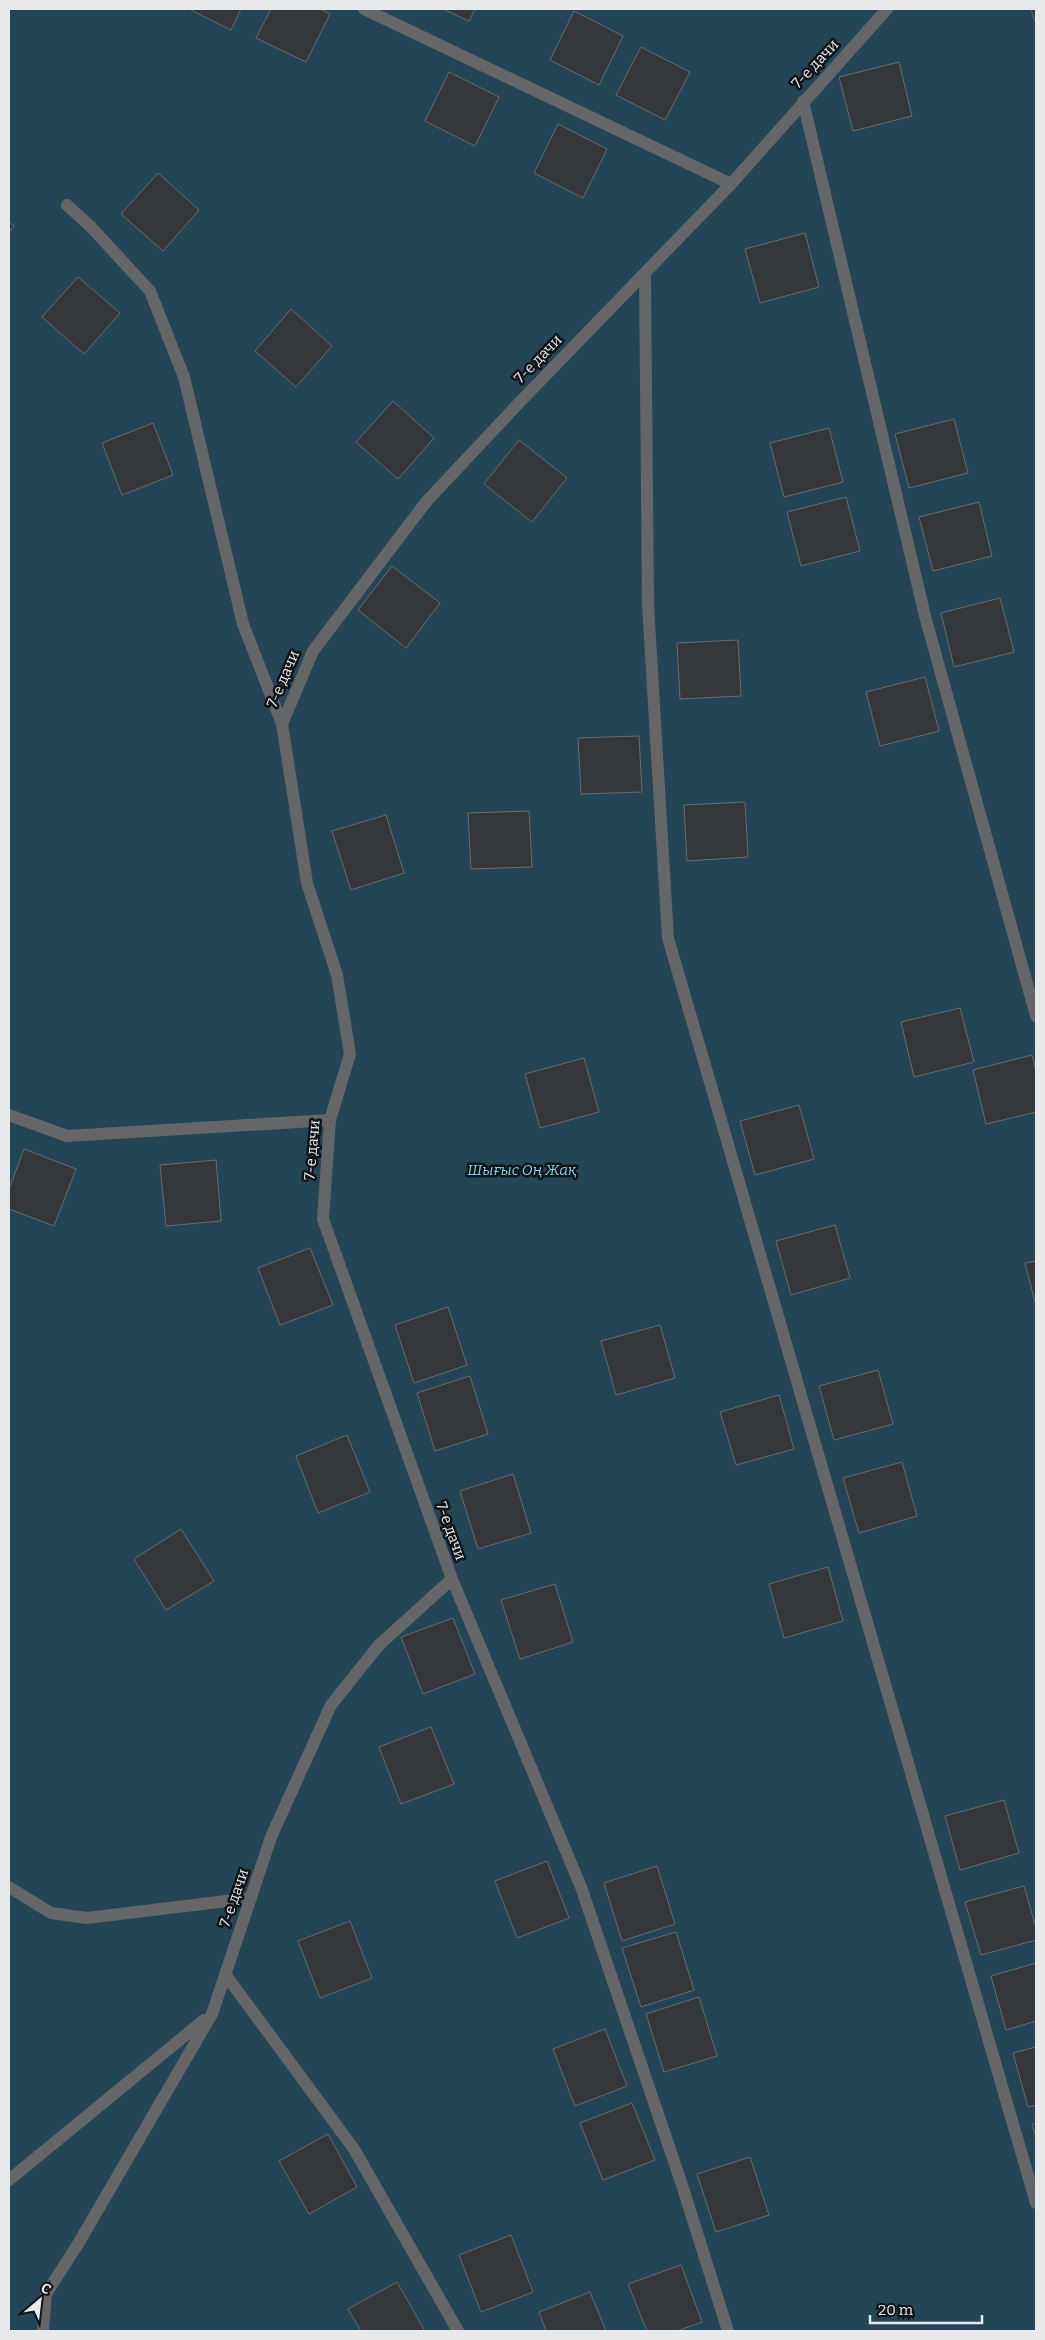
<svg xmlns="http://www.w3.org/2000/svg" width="1045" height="2340" viewBox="0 0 1045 2340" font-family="Bitter,serif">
  <rect width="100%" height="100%" fill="#1a1d1f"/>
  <path fill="#244555" d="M 9,9 L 1036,9 L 1036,2331 L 9,2331 Z"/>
  <path fill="#35383a" stroke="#676b6d" d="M 189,9 L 241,9 L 231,30 Z
    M 271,9 L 320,9 L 330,14 L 306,62 L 256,38 Z
    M 443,9 L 475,9 L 469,21 Z
    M 1031,9 L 1036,9 L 1036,24 Z
    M 574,11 L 623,36 L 599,85 L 550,60 Z
    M 641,47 L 690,72 L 665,120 L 616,95 Z
    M 899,62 L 912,116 L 853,131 L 839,77 Z
    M 449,72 L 499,97 L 475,146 L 425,121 Z
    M 558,124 L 607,149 L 583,198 L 534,173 Z
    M 158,173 L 199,210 L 163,251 L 121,214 Z
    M 9,222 L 14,226 L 9,232 Z
    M 805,233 L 819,287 L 760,303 L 745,249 Z
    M 78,277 L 120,313 L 84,354 L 42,317 Z
    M 291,309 L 332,346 L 296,387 L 255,351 Z
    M 393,401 L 434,438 L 398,479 L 356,442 Z
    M 954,419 L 968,473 L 909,488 L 895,434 Z
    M 153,423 L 173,475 L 122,495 L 102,443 Z
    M 829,428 L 843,482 L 784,497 L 770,443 Z
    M 519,440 L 567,478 L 532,522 L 484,484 Z
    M 846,497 L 860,551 L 801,566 L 787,512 Z
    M 979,502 L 992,556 L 933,571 L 919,517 Z
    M 392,566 L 440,603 L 406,648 L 358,610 Z
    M 1000,598 L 1014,652 L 954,667 L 941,613 Z
    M 738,640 L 741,696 L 680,699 L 677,643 Z
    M 925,677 L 939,731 L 880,746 L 866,692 Z
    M 639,736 L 642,792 L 581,794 L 578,738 Z
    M 745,802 L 748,857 L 687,861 L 684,805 Z
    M 529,811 L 532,867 L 471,869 L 468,813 Z
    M 386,815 L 404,873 L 351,890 L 332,831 Z
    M 960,1008 L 974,1062 L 914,1077 L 901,1022 Z
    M 1032,1055 L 1036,1072 L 1036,1112 L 986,1124 L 973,1070 Z
    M 584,1058 L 599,1112 L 540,1128 L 525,1074 Z
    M 799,1105 L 814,1159 L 755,1175 L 740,1121 Z
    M 24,1149 L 76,1169 L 54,1226 L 9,1209 L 9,1189 Z
    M 216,1160 L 221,1221 L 166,1226 L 160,1165 Z
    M 835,1225 L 850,1278 L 791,1295 L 776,1241 Z
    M 310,1248 L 333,1305 L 280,1325 L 258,1268 Z
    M 1036,1261 L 1036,1306 L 1025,1263 Z
    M 448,1307 L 467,1365 L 414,1383 L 395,1325 Z
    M 660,1325 L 675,1378 L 616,1395 L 601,1341 Z
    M 878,1370 L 893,1424 L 834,1440 L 819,1386 Z
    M 470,1376 L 488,1434 L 435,1451 L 417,1393 Z
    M 779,1395 L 794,1449 L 736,1465 L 720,1412 Z
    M 347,1435 L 370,1492 L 318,1513 L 296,1456 Z
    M 902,1462 L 917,1516 L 859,1533 L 843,1478 Z
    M 513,1474 L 531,1533 L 478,1549 L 460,1491 Z
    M 181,1529 L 214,1581 L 166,1610 L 134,1559 Z
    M 828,1567 L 843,1621 L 784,1638 L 769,1584 Z
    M 555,1584 L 573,1642 L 520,1659 L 501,1600 Z
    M 453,1618 L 475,1674 L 423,1694 L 401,1637 Z
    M 431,1727 L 454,1784 L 401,1804 L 379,1747 Z
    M 1004,1800 L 1019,1853 L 960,1870 L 945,1816 Z
    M 547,1861 L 569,1918 L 517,1938 L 495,1881 Z
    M 657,1866 L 675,1924 L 622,1941 L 604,1883 Z
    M 1024,1886 L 1036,1928 L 1036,1940 L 981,1955 L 965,1902 Z
    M 350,1921 L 372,1978 L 320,1998 L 298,1941 Z
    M 676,1932 L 694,1990 L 641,2007 L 622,1948 Z
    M 1036,1963 L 1036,2021 L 1006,2030 L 991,1976 Z
    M 699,1997 L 717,2056 L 664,2072 L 646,2014 Z
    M 605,2029 L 627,2086 L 575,2106 L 553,2049 Z
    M 1036,2047 L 1036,2105 L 1028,2107 L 1013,2053 Z
    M 632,2103 L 655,2160 L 603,2180 L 580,2123 Z
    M 1036,2123 L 1036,2138 L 1032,2124 Z
    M 328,2134 L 357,2187 L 309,2214 L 279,2161 Z
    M 750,2157 L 769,2215 L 716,2232 L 697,2174 Z
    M 511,2235 L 533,2292 L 481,2312 L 459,2255 Z
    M 681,2265 L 702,2322 L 677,2331 L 647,2331 L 628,2284 Z
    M 397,2282 L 425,2331 L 361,2331 L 348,2309 Z
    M 590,2292 L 606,2331 L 546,2331 L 539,2312 Z"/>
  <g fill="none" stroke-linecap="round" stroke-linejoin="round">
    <path stroke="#646667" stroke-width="12" d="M 364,9 L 731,184
      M 803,101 L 925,616 L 1036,1016
      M 67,205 L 91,227 L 150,291 L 184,377 L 243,624 L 282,724
      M 645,273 L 648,605 L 668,938 L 1036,2203
      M 9,1115 L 67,1136 L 330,1120
      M 452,1579 L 581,1887 L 682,2185 L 728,2331
      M 9,1887 L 51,1913 L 87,1918 L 251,1898
      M 225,1974 L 354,2149 L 458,2331
      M 9,2180 L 204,2020
      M 43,2331 L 46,2294 L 78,2244 L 212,2014 L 271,1837 L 331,1705 L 379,1645 L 452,1579 L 323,1219 L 330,1120 L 350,1054 L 337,975 L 307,883 L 282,724 L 313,651 L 426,502 L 516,406 L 731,184 L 887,9"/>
  </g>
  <g text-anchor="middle" stroke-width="5" stroke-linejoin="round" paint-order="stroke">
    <g font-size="15" fill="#e7e9ea" stroke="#111416">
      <text transform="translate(815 64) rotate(-47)" y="5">7-е дачи</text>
      <text transform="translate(538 359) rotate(-46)" y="5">7-е дачи</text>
      <text transform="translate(283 679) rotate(-67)" y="5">7-е дачи</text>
      <text transform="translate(312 1150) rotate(-85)" y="5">7-е дачи</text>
      <text transform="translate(451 1531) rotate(70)" y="5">7-е дачи</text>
      <text transform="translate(234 1898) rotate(-71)" y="5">7-е дачи</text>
    </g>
    <g font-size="15" font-style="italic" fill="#82cef3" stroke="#111416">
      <text x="522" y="1175">Шығыс Оң Жақ</text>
    </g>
  </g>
  <rect width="1045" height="2340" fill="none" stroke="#e7e9ea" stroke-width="20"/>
  <g transform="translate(40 2300) rotate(28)" stroke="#111416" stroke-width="4" paint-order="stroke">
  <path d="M0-4L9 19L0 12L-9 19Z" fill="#e7e9ea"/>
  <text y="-8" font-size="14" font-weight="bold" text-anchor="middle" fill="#e7e9ea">С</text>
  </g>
  <path d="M870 2315v8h112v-8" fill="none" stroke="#e7e9ea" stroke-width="2.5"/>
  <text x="878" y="2315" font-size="15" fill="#e7e9ea" stroke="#111416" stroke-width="4" paint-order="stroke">20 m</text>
</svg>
